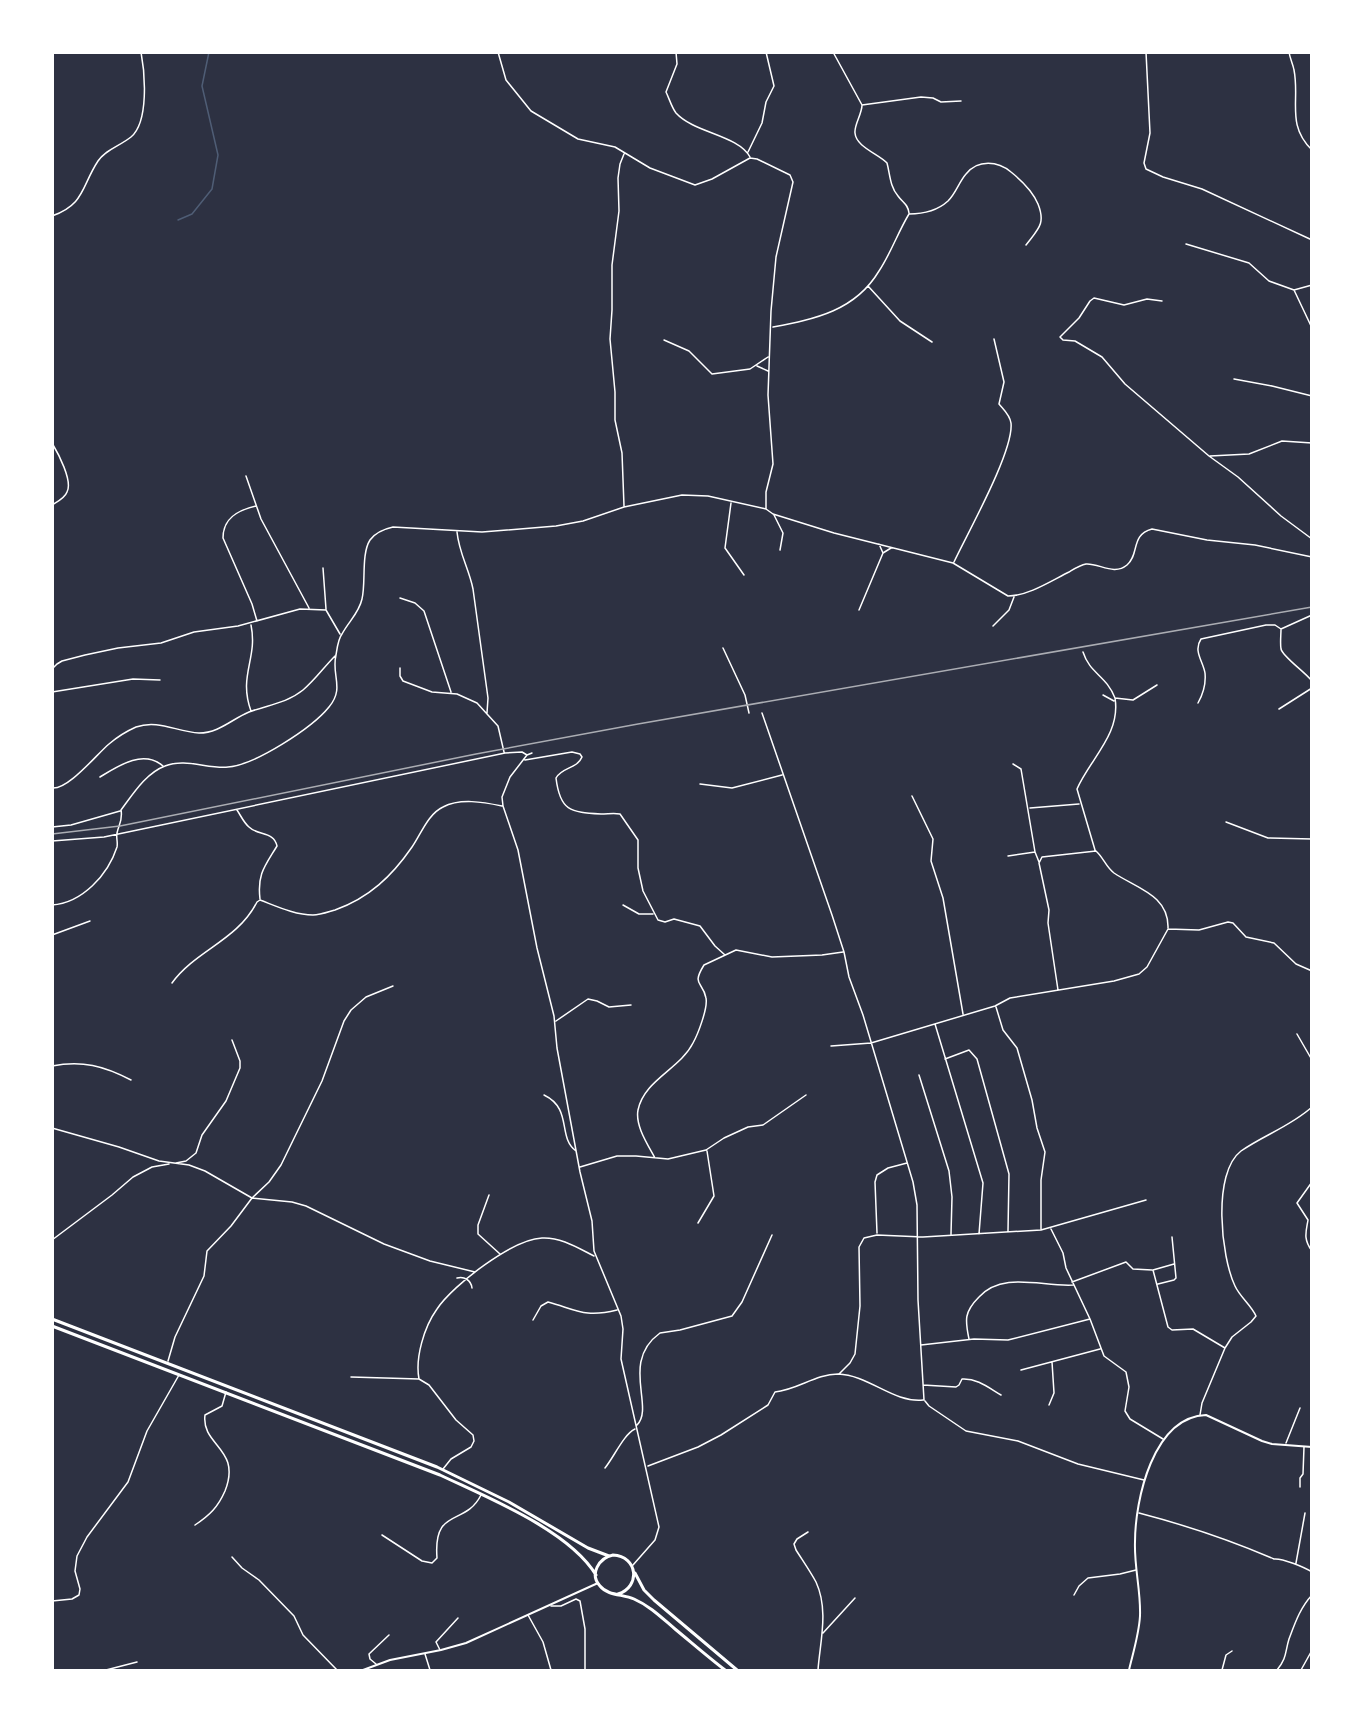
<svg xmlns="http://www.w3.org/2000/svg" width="1364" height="1723" viewBox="0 0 1364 1723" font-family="'PT Sans Narrow',sans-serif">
  <rect width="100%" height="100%" fill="#2d3142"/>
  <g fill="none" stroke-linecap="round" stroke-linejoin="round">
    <path stroke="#4f5d75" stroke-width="1.5" d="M 178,220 L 192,214 L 212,189 L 218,155 L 202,86 L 209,52"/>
    <path stroke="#fff" stroke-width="1.5" d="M 498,52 L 506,80 L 531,111 L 578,139 L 615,147 L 650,168 L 695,185 L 712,179 L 750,158 L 757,159 L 790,175 L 793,182 L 776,257 L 771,311 L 768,395 L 773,464 L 766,492 L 766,509
      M 676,52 L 677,64 L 666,92 C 669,98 672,108 676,113 C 694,133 738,135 750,157
      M 833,52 L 862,105 C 862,114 854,125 855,133 C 856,147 879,154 887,163 C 890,174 890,187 898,196 C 903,203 908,204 909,213
      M 1146,52 L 1150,133 L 1144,163 L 1146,169 L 1163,177 L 1202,189 L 1312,240
      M 1289,52 C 1290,59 1293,64 1294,70 C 1300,100 1286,125 1312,150
      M 862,105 L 921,97 L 933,98 L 941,102 L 961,101
      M 748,152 L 762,123 L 766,102 L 774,86 L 766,52
      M 624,154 L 620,164 L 618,178 L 619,211 L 612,265 L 612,310 L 610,339 L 615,392 L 615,420 L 622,453 L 624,506
      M 52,216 C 85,204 81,187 98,161 C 106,149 120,146 131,137 C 149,122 145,73 141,52
      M 1186,244 L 1249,263 L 1269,281 L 1294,290
      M 1312,285 L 1294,290 L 1312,328
      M 868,286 L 900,321 L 932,342
      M 1162,301 L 1147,299 L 1124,305 L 1094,298 L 1090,301 L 1079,318 L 1060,337 L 1063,340 L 1075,341 L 1102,357 L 1125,384 L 1209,456 L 1238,477 L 1281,516 L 1312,539
      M 773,327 C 815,319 855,311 879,271 C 891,253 898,232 909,214 C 924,214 937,211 948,201 C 956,193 959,182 966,174 C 978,159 998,161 1011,172 C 1021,180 1033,192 1038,204 C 1046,224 1038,229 1026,245
      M 664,340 L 689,351 L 712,374 L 750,369 L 768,357
      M 757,366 L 768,371
      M 1234,379 L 1272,386 L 1312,396
      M 52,443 C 58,453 73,481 67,492 C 65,498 57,502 52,505
      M 1210,456 L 1249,454 L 1282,441 L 1312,443
      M 246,476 L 261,519 L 309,608
      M 731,503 L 725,548 L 744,575
      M 256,506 C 238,510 223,518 223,538 L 252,604 L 257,621
      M 774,515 L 783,533 L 780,550
      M 457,532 C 459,553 469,569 473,589 L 488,698 L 487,713
      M 879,544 L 883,553
      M 954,562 C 967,534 1014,451 1011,423 C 1010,415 1004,410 999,404 L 1004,382 L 994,339
      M 323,568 L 326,609
      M 400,598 L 415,603 L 424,611 L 451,692
      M 859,610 L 883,553 L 891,548
      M 1312,615 L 1281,629 C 1281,635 1280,643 1281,649 C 1283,657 1304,671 1312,681
      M 251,625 C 258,659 238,675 251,711
      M 993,626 L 1009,610 L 1014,597
      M 723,648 L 745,695 L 749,713
      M 1083,652 C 1090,674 1106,675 1115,698 L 1133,700 L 1157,685
      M 400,668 L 400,676 L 403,681 L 432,692 L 457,694 L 477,703 L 498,726 L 504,752
      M 52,669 L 57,664 L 62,661 L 85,655 L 118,648 L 161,643 L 194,632 L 238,626 L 300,609 L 326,610 L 340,634
      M 52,692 L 133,679 L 160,680
      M 1103,695 L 1114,701
      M 1198,703 C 1203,694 1206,683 1205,673 C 1203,661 1193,651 1201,639 L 1266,625 L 1275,625 L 1281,629
      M 1279,709 L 1312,688
      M 762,713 L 832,915 L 844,952 L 849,977 L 863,1015 L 913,1182 L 917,1205 L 918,1300 L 924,1400
      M 532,753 L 527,755 L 510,777 L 502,797 L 503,806 L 518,850 L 537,948 L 554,1016 L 557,1048 L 580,1172 L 592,1221 L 594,1251 L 621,1316 L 623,1329 L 621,1359 L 659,1527 L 655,1540 L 633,1565
      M 525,760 L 572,752 L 580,754 L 582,757 C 577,769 562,767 556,778 C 560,811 570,812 601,814 C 608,814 614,813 620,814 L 638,840 L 638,868 L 643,891 L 658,920 L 665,922 L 674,919 L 700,926 L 715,946 L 725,955
      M 1013,764 L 1021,769 L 1035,852
      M 100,777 C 118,766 143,749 163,766
      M 700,784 L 732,788 L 782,775
      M 52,788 C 68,790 96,755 109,744 C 116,738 127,731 136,727 C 158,719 177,732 199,733 C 219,733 232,719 249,712 C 268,705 287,703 303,690 C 315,680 324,667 335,656
      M 912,796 L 933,839 L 931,861 L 943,898 L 963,1014
      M 1030,808 L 1079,804
      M 237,810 C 241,816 244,823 249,827 C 258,836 274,831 277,846 C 265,866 257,874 260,899
      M 1226,822 L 1268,838 L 1312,839
      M 52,827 L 71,825 L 120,811
      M 52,841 L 104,837 L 505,753 L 522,752 L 527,755
      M 1095,850 L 1077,789 C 1090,759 1121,734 1115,698
      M 1008,856 L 1035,852 L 1039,862
      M 52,905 C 82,903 108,875 117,847 C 118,842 116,838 117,833 C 119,824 123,820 121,810 C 133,794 146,773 165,766 C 185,758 208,769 228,767 C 255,765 312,728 329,707 C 345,688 331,675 336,655 C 337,649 338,639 342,634 C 349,621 359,613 362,599 C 366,583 361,554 370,540 C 375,533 384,529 393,527 L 482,532 L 556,526 L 583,521 L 624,507 L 682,495 L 708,496 L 766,509 L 773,514 L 834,533 L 953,563 L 1008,596 C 1028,596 1051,581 1069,572 C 1074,569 1080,565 1086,564 C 1099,563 1114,576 1127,565 C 1140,554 1130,535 1152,529 L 1207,540 L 1255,545 L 1312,557
      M 623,905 L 639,914 L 653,914
      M 52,935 L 90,921
      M 172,983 C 196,950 237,941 257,902 L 260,900 C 276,906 295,915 313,915 C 320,915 328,912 335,910 C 369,898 392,876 412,847 C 421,834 428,814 443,807 C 460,798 483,802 502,806
      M 1058,990 L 1048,923 L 1049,910 L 1039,863 L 1042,857 L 1096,851 C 1103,857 1106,867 1114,873 C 1136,888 1169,895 1168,928
      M 996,1007 L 1003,1030 L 1017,1048 L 1032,1100 L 1037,1128 L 1045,1152 L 1041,1180 L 1041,1229
      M 556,1021 L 588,999 L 597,1001 L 609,1007 L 631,1005
      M 935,1024 L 983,1183 L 979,1234
      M 1297,1034 L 1312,1060
      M 831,1046 L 871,1043 L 995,1006 L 1010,998 L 1114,981 L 1139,974 L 1147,967 L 1168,929 L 1199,930 L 1228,922 L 1233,923 L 1246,937 L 1274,943 L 1296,964 L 1312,971
      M 945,1059 L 969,1050 L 977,1059 L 1009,1174 L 1008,1231
      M 52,1066 C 82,1060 104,1066 131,1080
      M 919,1075 L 949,1171 L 952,1197 L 951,1234
      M 544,1095 C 573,1109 557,1137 576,1151
      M 52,1128 L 119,1147 L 159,1161 L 189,1165 L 205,1171 L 252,1198 L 292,1202 L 306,1206 L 384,1244 L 430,1261 L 475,1272
      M 655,1158 C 648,1145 635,1126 638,1110 C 644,1080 680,1069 693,1043 C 698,1034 708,1008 706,998 C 703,981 691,986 704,965 L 736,950 L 772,957 L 822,955 L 843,952
      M 176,1163 L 186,1161 L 196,1153 L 202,1135 L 226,1101 L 240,1068 L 240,1061 L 232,1040
      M 580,1167 L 617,1156 L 636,1156 L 668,1159 L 706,1150 L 724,1138 L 748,1127 L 763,1125 L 806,1095
      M 1312,1182 L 1297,1203 L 1308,1220 C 1306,1232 1303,1239 1312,1251
      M 489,1195 L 478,1225 L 478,1234 L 500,1254
      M 698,1223 L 714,1196 L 707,1151
      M 1051,1229 L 1063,1253 L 1066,1268 L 1090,1319 L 1104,1356 L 1126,1372 L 1129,1387 L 1125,1411 L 1130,1419 L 1163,1439
      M 877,1233 L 875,1182 L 877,1175 L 888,1168 L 907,1163
      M 52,1240 L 112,1195 L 133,1177 L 152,1167 L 169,1164
      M 1174,1264 L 1153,1270 L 1168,1327 L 1172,1330 L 1193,1329 L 1225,1348 L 1202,1403 L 1200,1415
      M 457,1278 C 464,1276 471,1280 472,1288
      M 1072,1282 L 1126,1262 L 1133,1269 L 1152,1270
      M 1158,1284 L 1174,1280 L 1176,1278 L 1172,1237
      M 533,1320 L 541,1306 L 548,1302 C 577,1310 585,1318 617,1310
      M 969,1339 C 965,1320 964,1312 979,1297 C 1003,1271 1042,1287 1073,1285
      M 921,1345 L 974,1339 L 1008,1340 L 1090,1319
      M 1225,1348 L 1232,1337 L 1251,1322 L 1256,1316 C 1251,1305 1240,1297 1235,1286 C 1221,1257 1212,1173 1241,1151 C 1264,1135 1291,1126 1312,1107
      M 168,1361 L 175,1337 L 204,1276 L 207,1251 L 231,1226 L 252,1198 L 269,1182 L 281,1165 L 322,1081 L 344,1021 L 351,1010 L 366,997 L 393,986
      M 1021,1370 L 1100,1349
      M 839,1374 L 850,1363 L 855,1354 L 860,1306 L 859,1247 L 864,1238 L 877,1235 L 923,1237 L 1041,1230 L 1146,1200
      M 351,1377 L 419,1379
      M 923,1385 L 956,1387 L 959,1385 L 962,1379 C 977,1378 989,1388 1001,1395
      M 925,1401 L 929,1406 L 966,1431 L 1018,1441 L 1078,1464 L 1144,1480
      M 1049,1405 L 1054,1393 L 1052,1362
      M 637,1425 C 655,1407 620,1362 660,1333 L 680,1330 L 732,1316 L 742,1302 L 772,1235
      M 1286,1443 L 1300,1408
      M 648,1466 L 698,1447 L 721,1435 L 768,1405 L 775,1392 C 797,1390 816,1374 838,1374 C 869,1375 893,1403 923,1400
      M 605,1468 C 614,1457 624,1434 635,1429
      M 443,1469 L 451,1459 L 471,1447 L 474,1441 L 473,1435 L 456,1420 L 429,1385 L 419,1379 C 415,1358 424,1327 437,1309 C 453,1285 513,1239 542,1238 C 561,1237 578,1248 594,1256
      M 1300,1487 L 1300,1478 L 1303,1474 L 1304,1447
      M 1139,1513 C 1185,1525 1230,1540 1274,1559 C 1282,1558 1304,1567 1312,1572
      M 195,1525 C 210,1515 218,1507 225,1491 C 242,1448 201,1446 205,1415 L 222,1406 L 226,1392
      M 808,1532 L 797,1539 L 794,1544 L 796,1550 C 803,1561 810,1571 816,1582 C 829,1610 820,1642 818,1670
      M 382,1535 L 422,1561 L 432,1563 L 437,1558 C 433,1506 465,1527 481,1495
      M 232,1557 L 242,1568 L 259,1580 L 294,1616 L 303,1635 L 337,1670
      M 1296,1563 L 1305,1513
      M 1074,1595 L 1079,1586 L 1088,1578 L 1120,1574 L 1136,1570
      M 52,1601 L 72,1599 L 79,1595 L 80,1589 L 75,1571 L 77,1556 L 87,1537 L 128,1482 L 147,1431 L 179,1375
      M 551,1606 L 561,1606 L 576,1599 L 580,1601 L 585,1629 L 585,1670
      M 528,1615 L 543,1642 L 551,1670
      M 823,1633 L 855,1598
      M 440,1650 L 436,1642 L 458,1618
      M 425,1654 L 430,1670
      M 376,1664 L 370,1659 L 369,1654 L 389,1635
      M 106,1670 L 137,1662
      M 1222,1670 L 1226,1655 L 1232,1651
      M 1277,1670 C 1287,1658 1285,1652 1289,1639 C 1295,1623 1300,1608 1312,1595
      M 1301,1670 L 1311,1652"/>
    <path stroke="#fff" stroke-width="2" d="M 363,1670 L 390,1660 L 441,1650 L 466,1643 L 598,1583
      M 1129,1670 C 1133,1653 1139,1634 1140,1616 C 1141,1591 1134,1567 1135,1542 C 1135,1500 1153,1417 1206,1415 L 1262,1441 L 1272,1444 L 1312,1447"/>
    <path stroke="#fff" stroke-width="3" d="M 52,1319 L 437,1467 L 509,1502 L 588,1548 L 609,1556
      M 52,1326 L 440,1475 C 486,1497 569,1530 596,1575
      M 635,1573 L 644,1590 L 654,1600 L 737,1670
      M 618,1594 C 641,1587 638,1556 613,1555 C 599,1558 589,1574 600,1586 C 608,1596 623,1594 634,1599 C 650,1606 662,1618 675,1629 C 692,1643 708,1657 725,1670"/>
    <path stroke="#abadb3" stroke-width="1.5" d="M 52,834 L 120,826 L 476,754 L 638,724 L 1312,607"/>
  </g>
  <rect width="1364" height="1723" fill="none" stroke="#ffffff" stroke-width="108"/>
</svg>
